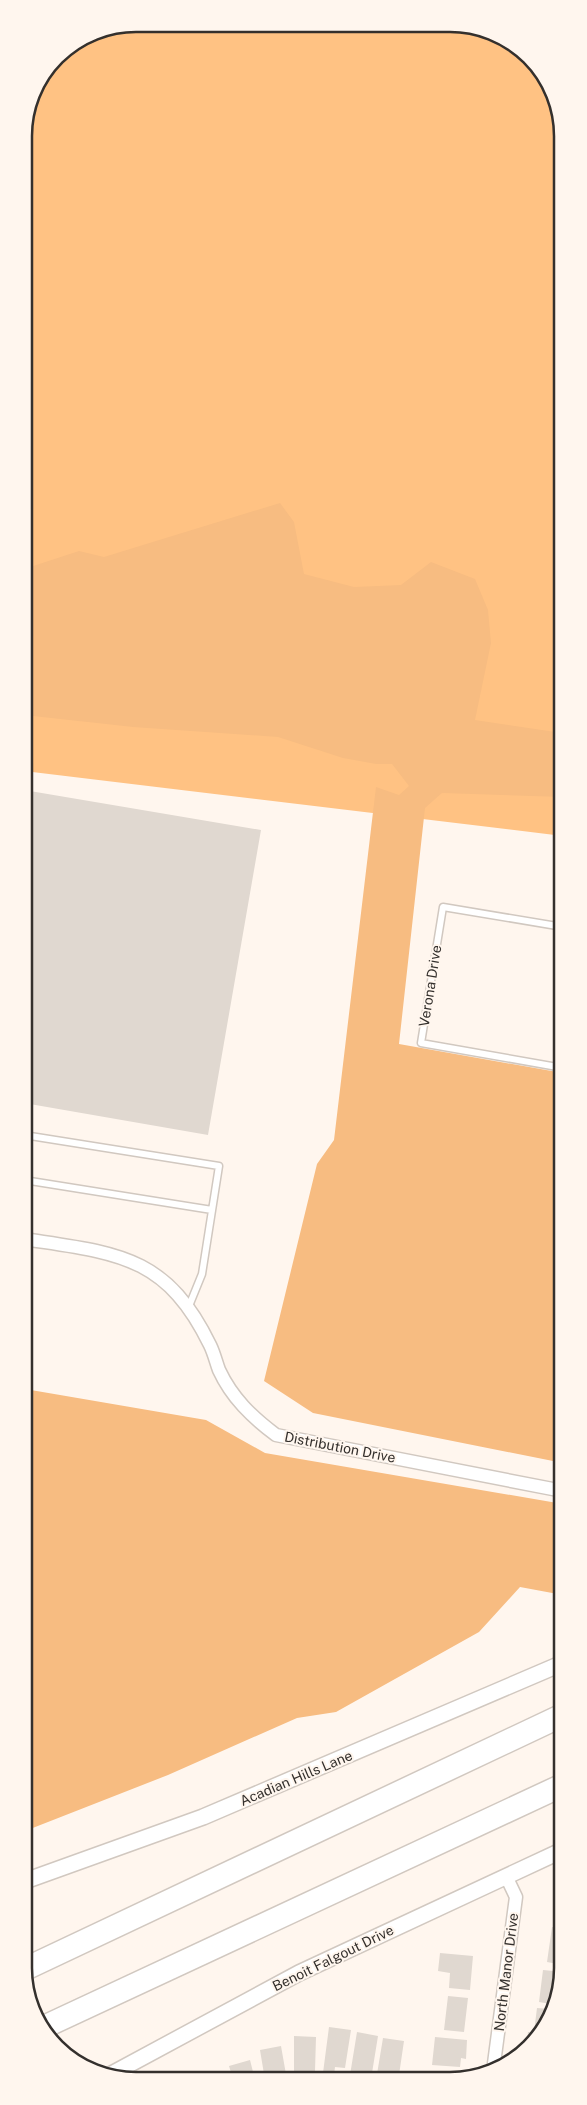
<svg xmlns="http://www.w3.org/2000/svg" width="587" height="2105" viewBox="0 0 587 2105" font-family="'Public Sans',sans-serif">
  <rect width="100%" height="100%" fill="#fff6ee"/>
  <path fill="#ffc283" d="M 137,24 L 472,26 L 530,57 L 562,122 L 563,836 L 24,771 L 24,130 L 32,93 L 57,57 L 94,32 Z"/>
  <path fill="#f7bc81" d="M 280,503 L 294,522 L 304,574 L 354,587 L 401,585 L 431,562 L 475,579 L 488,610 L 491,643 L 475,720 L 562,733 L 563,797 L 442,793 L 425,808 L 399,1044 L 563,1073 L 563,1463 L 313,1413 L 264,1381 L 317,1164 L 334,1140 L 376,787 L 399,795 L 409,786 L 392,764 L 376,764 L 343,758 L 278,737 L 133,727 L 24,715 L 24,569 L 79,551 L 104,557 Z
    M 25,1389 L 206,1420 L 265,1453 L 563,1504 L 563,1595 L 520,1587 L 479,1632 L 336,1712 L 297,1718 L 168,1775 L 25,1831 Z"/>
  <path fill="#e0d8d0" d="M 24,790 L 261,830 L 208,1135 L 24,1103 Z
    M 552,1927 L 563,1929 L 563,1965 L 547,1962 Z
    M 440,1953 L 473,1956 L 470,1990 L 449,1988 L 450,1973 L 438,1971 Z
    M 543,1970 L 563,1972 L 551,2004 L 539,2002 Z
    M 448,1996 L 468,1998 L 464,2032 L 444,2030 Z
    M 537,2008 L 549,2009 L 535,2042 L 527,2041 L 528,2032 L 534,2032 Z
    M 329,2027 L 351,2030 L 345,2068 L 335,2067 L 334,2075 L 323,2073 Z
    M 357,2032 L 378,2036 L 372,2073 L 362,2072 L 361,2077 L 350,2075 Z
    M 294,2036 L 316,2037 L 315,2071 L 304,2071 L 304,2079 L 294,2079 Z
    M 435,2037 L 467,2040 L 466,2059 L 461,2058 L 460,2067 L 432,2065 Z
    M 383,2038 L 404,2041 L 399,2075 L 388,2073 L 387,2080 L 376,2080 Z
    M 281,2046 L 287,2080 L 265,2080 L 260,2050 Z
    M 250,2060 L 255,2080 L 233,2079 L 229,2066 Z
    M 433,2071 L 465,2074 L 465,2080 L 432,2080 Z"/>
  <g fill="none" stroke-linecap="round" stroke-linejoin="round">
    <g stroke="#d1c8c0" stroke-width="9">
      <path id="service" d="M 563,927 L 443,907 L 421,1043 L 563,1068
        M 24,1135 L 219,1166 L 202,1274 L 189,1306
        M 24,1180 L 212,1210"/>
    </g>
    <g stroke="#d1c8c0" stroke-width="15">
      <path id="minor" d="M 24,1239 C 115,1253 166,1254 210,1345 C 214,1353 216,1362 219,1370 C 232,1398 252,1417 276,1435 L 563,1491
        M 493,2071 L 516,1897 L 506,1876"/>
    </g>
    <g stroke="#d1c8c0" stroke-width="18">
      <path id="tertiary" d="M 25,1881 L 203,1817 L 563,1663
        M 108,2076 L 299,1973 L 563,1850"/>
    </g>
    <g stroke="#d1c8c0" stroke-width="25">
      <path id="motorway" d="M 25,1969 L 563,1715
        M 46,2026 L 563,1785"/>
    </g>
    <use href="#service" stroke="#fff" stroke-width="6"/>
    <use href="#minor" stroke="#fff" stroke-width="12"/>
    <use href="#tertiary" stroke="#fff" stroke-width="15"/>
    <use href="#motorway" stroke="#fff" stroke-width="22"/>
  </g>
  <g text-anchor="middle" stroke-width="4" stroke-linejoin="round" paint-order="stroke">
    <g font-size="14" fill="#34302d" stroke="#fff6ee">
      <text transform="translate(430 986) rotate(-81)" y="5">Verona Drive</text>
      <text transform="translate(340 1447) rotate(11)" y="5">Distribution Drive</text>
      <text transform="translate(296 1778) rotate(-23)" y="5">Acadian Hills Lane</text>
      <text transform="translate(333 1958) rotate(-26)" y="5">Benoit Falgout Drive</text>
      <text transform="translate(506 1972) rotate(-83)" y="5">North Manor Drive</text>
    </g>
  </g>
  <path d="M0 0H587V2105H0ZM136 32H450A104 104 0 0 1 554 136V1968A104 104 0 0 1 450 2072H136A104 104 0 0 1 32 1968V136A104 104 0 0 1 136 32Z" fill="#fff6ee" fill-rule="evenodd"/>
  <path fill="none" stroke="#34302d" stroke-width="2.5" d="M136 32H450A104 104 0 0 1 554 136V1968A104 104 0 0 1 450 2072H136A104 104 0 0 1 32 1968V136A104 104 0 0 1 136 32Z"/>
</svg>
